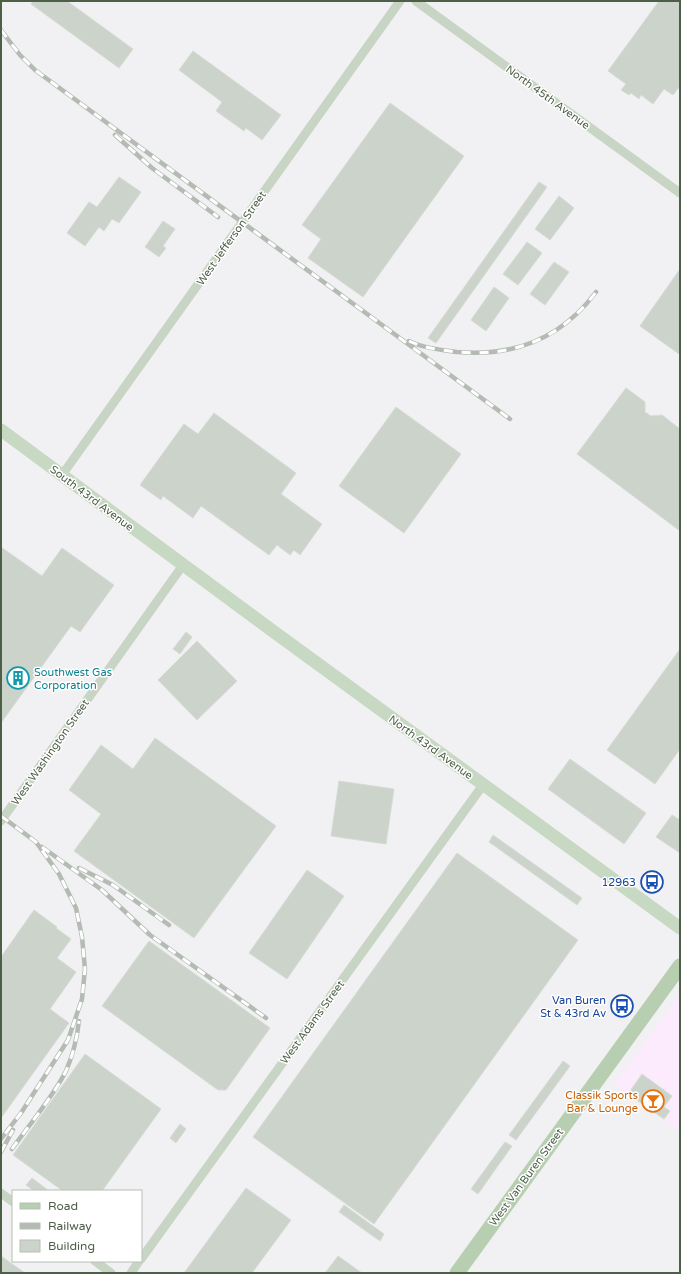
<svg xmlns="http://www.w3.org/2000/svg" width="681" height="1274" viewBox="0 0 681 1274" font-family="'Varela Round',sans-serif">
  <rect width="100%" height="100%" fill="#f1f1f3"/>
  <path fill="#fcebfc" d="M 680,994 L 680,1131 L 614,1085 Z"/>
  <path fill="#ccd3cb" stroke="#d5dcd5" d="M 33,1 L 67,1 L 133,49 L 119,68 L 31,4 Z
    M 659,1 L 680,1 L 680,86 L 673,95 L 664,89 L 653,104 L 641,95 L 639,99 L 631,93 L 629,95 L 621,90 L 626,84 L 608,71 Z
    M 193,51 L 281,115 L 262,140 L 246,128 L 244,131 L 216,111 L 222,102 L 179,70 Z
    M 390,103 L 464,156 L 363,297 L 308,258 L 321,239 L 302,225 Z
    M 119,177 L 141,192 L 119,223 L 112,219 L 104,231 L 99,227 L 85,246 L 67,233 L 89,202 L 97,207 Z
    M 539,182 L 547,187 L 436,343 L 428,338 Z
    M 559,196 L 574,208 L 550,240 L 535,229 Z
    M 163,221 L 175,229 L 163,246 L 166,248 L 159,257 L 145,247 Z
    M 527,242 L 542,253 L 518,285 L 503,274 Z
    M 554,262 L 569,272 L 545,305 L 530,294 Z
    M 680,269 L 680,353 L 679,354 L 640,326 Z
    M 494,287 L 509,298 L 486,331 L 471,320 Z
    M 626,388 L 645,402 L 645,412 L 651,416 L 662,415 L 680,429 L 680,531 L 577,454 Z
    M 396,407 L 461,454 L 404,533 L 339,486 Z
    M 214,413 L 296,473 L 281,494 L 322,524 L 300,555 L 294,550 L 290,555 L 277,545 L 269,555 L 201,506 L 193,518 L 163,496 L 161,500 L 140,485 L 184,424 L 198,434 Z
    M 1,547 L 42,576 L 62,548 L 114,585 L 80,632 L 71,626 L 1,723 Z
    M 186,632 L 192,637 L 180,654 L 173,649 Z
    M 197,641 L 237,681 L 197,720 L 158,680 Z
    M 680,649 L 680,749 L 655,784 L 607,750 Z
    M 155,738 L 276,826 L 194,938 L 74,851 L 101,814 L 69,790 L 101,745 L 133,769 Z
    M 570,759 L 646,813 L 624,844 L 548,789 Z
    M 339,781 L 394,789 L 386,844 L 331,836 Z
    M 672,815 L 680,820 L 680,853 L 656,837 Z
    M 493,835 L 582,898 L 577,905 L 489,842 Z
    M 457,853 L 578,940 L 374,1224 L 253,1137 Z
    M 307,870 L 344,896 L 287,979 L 249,953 Z
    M 34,910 L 57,927 L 56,928 L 71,939 L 57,958 L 76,972 L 50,1009 L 69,1023 L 1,1118 L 1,957 Z
    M 149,941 L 270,1028 L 226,1090 L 218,1090 L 102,1006 Z
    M 85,1054 L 161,1109 L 102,1191 L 63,1191 L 13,1155 Z
    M 563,1061 L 570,1066 L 516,1140 L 509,1135 Z
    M 642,1074 L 672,1096 L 664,1107 L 670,1111 L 664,1119 L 628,1094 Z
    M 180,1124 L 186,1129 L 176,1143 L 170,1138 Z
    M 505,1142 L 512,1146 L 478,1194 L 471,1189 Z
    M 32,1178 L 49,1191 L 34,1191 L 26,1185 Z
    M 246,1188 L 291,1220 L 252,1273 L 184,1273 Z
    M 344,1205 L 384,1234 L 380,1241 L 339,1212 Z
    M 1,1256 L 25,1273 L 1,1273 Z
    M 338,1256 L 362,1273 L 325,1273 Z"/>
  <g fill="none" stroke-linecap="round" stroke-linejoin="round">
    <path stroke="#c9d5c4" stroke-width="9" d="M 416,1 L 680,193
      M 62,475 L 400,1
      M 1,821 L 183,565
      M 1,1193 L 13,1202
      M 141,1259 L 483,785
      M 95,1261 L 111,1273
      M 131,1273 L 139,1261"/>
    <path stroke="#c8d9c3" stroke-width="13" d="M 1,430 L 270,629 L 680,928"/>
    <path stroke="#b7cfb0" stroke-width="15" d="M 457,1273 L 680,966"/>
    <g stroke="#b4bbb3" stroke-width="4.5">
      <path id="rail" d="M 1,30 L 20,55 L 35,70 L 510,419
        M 115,135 L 152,168 L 218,217
        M 409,341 C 423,348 441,350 457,352 C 514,357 561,339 596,292
        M 1,816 L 36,842 L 59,874 L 76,908 L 82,937 L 85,969 L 82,999 L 68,1040 L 21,1113 L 1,1139
        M 42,847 L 102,890 L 150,935 L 266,1018
        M 79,868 L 113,885 L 169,925
        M 12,1149 C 29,1125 53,1097 66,1071 C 73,1055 77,1038 79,1021
        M 1,1152 L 13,1130"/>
    </g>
    <use href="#rail" stroke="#fff" stroke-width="3" stroke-dasharray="9" stroke-linecap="butt"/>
  </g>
  <defs>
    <g id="building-ring" transform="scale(1.15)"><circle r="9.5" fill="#fff" stroke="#0f9aa8" stroke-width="1.5"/><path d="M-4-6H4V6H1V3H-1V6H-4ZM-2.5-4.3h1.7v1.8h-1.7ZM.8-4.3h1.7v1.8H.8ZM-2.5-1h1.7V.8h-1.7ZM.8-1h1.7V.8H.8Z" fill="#0f9aa8"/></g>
    <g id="bus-ring" transform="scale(1.15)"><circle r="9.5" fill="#fff" stroke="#1a4fb4" stroke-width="1.5"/><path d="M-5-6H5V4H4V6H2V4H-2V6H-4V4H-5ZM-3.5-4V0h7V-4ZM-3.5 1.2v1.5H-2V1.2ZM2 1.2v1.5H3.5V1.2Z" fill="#1a4fb4"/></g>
    <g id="bar-ring" transform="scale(1.15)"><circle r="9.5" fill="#fff" stroke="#e8710a" stroke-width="1.5"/><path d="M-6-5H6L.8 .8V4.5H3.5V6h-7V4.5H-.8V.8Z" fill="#e8710a"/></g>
  </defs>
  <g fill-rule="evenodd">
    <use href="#building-ring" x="18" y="678"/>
    <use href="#bus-ring" x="652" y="882"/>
    <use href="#bus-ring" x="622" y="1006"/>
    <use href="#bar-ring" x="653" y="1101"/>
  </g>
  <g text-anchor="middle" stroke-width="3" stroke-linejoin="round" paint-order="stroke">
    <g font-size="11" fill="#4e5f48" stroke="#fff">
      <text transform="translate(548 97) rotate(36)" y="4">North 45th Avenue</text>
      <text transform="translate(231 238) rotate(-55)" y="4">West Jefferson Street</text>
      <text transform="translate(92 498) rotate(37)" y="4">South 43rd Avenue</text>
      <text transform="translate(431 747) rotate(36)" y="4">North 43rd Avenue</text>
      <text transform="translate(50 752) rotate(-55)" y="4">West Washington Street</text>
      <text transform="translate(312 1022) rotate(-54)" y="4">West Adams Street</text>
      <text transform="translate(526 1177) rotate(-54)" y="4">West Van Buren Street</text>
    </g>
    <g font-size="11" fill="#0d838f" stroke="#fff" text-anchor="start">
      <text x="34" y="676">Southwest Gas<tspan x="34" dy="13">Corporation</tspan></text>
    </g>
    <g font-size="11" fill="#164399" stroke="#fff" text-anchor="end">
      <text x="636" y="886">12963</text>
      <text x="606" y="1004">Van Buren<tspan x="606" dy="13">St &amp; 43rd Av</tspan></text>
    </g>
    <g font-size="11" fill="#c56008" stroke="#fff" text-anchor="end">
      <text x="638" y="1099">Classik Sports<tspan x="638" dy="13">Bar &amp; Lounge</tspan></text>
    </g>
  </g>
  <rect width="681" height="1274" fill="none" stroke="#4e5f48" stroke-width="4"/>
  <rect x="12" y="1190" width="130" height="72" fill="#ffffff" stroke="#b8bfb6"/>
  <rect x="20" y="1203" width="20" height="6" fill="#b7cfb0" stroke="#b8bfb6"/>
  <text x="48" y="1210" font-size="12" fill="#4e5f48">Road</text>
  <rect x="20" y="1223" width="20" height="6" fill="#b4bbb3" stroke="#b8bfb6"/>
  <text x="48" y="1230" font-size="12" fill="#4e5f48">Railway</text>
  <rect x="20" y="1240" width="20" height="12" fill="#ccd3cb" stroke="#b8bfb6"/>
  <text x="48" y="1250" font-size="12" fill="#4e5f48">Building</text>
</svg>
